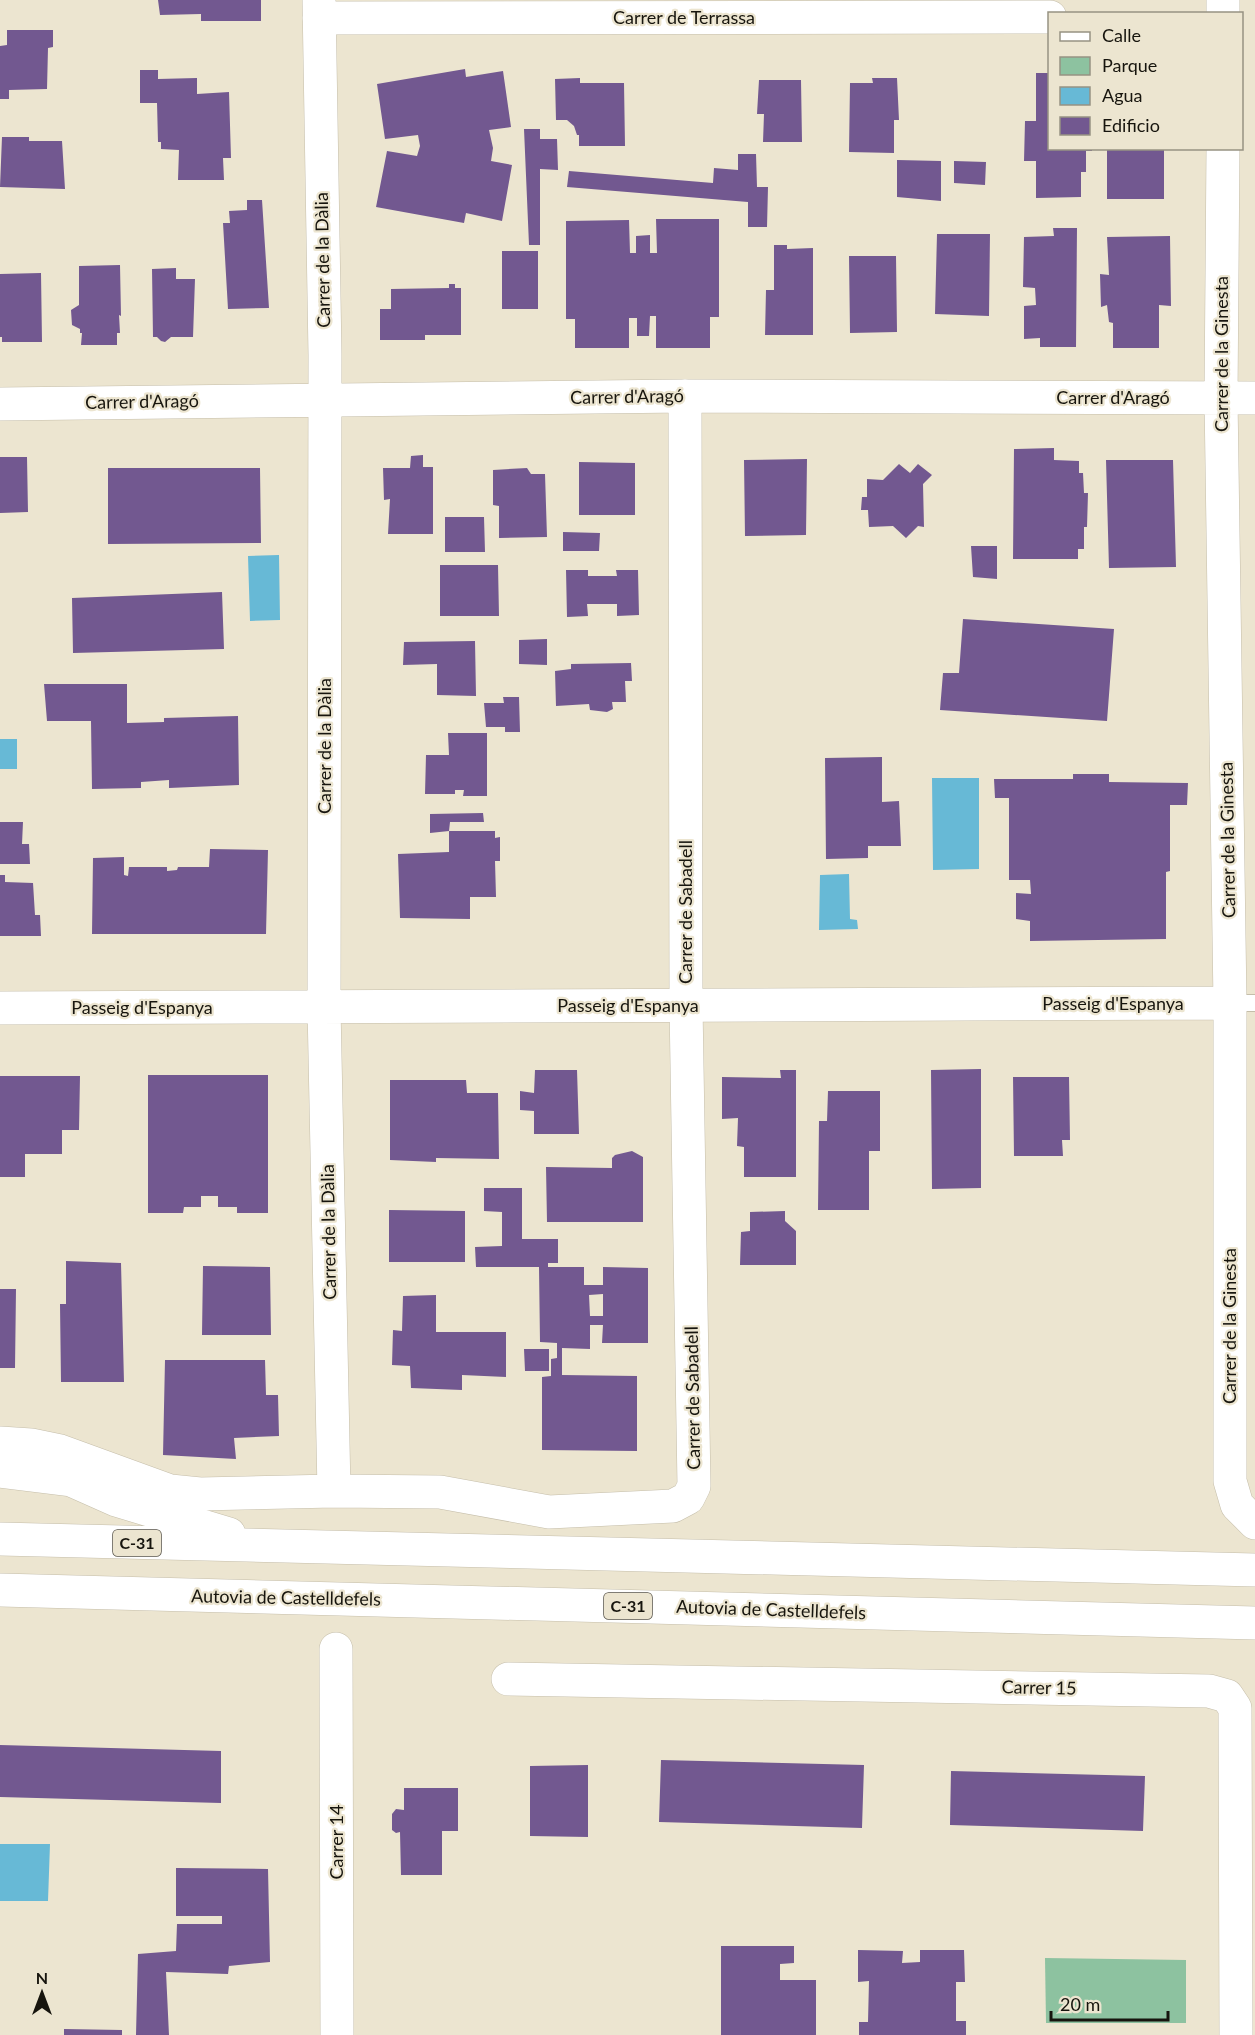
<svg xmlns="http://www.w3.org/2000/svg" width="1255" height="2035" viewBox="0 0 1255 2035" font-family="Lato,sans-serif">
  <rect width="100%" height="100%" fill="#ece5d0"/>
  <path fill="#8dc2a0" d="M 1045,1958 L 1186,1960 L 1186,2023 L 1046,2023 Z"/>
  <path fill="#67b9d6" d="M 279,555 L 280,620 L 250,621 L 248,556 Z
    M 0,739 L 17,739 L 17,769 L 0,769 Z
    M 932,778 L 979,778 L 979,869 L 933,870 Z
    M 849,874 L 850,919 L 857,920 L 858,929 L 819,930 L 820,875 Z
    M 0,1844 L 50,1844 L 48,1901 L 0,1901 Z"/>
  <path fill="#725890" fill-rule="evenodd" d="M 158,0 L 261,0 L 261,21 L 201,21 L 201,14 L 160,15 Z
    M 7,30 L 53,30 L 53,47 L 48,48 L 47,89 L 9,90 L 9,99 L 0,99 L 0,46 L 7,45 Z
    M 465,69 L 466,77 L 503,71 L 511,127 L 489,130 L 493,148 L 491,161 L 512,165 L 502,221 L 466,213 L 464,223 L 376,207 L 387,151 L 417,156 L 420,146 L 418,135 L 385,139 L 377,84 Z
    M 140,70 L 158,70 L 158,79 L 197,78 L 197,94 L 229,92 L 231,158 L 223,158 L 224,180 L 178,180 L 179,150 L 161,149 L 161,142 L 158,142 L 157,103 L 140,103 Z
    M 1036,73 L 1050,73 L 1050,148 L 1092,148 L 1092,151 L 1086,151 L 1086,172 L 1081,172 L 1081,197 L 1036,198 L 1036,161 L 1024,161 L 1025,121 L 1036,121 Z
    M 580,78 L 580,83 L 624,83 L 625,146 L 579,146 L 579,135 L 577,135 L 574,126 L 567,120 L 556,120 L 555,79 Z
    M 872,78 L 897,78 L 899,120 L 894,120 L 894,153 L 849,152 L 850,83 L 873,83 Z
    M 759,80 L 801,80 L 802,142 L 763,142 L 764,114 L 757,114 Z
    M 524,129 L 540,129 L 540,139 L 557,139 L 558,170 L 540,169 L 540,245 L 529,245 Z
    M 2,137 L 29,137 L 29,141 L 62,141 L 65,189 L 0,187 Z
    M 1107,148 L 1164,148 L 1164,199 L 1107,199 Z
    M 738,154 L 756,154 L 757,187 L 768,187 L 767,227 L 748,227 L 748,202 L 567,187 L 569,171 L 713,183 L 714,168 L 738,170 Z
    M 897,160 L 941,161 L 941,201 L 897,197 Z
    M 954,161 L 986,162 L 985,185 L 954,183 Z
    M 247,200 L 262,200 L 269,308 L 228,309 L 223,223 L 230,223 L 229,211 L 247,210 Z
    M 656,219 L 719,219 L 719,317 L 710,317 L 710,348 L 656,348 L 656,316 L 650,316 L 649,336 L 637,336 L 637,318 L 629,318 L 629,348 L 575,348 L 575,319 L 566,319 L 566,221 L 629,220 L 630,253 L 636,253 L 636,236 L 650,235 L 650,253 L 657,253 Z
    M 1053,228 L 1077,228 L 1076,347 L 1040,347 L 1040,338 L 1024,339 L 1024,306 L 1036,305 L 1035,288 L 1023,287 L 1024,237 L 1054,236 Z
    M 937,234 L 990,234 L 989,316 L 935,314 Z
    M 1170,236 L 1171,306 L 1159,305 L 1159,348 L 1113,348 L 1113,323 L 1109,322 L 1107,305 L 1101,307 L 1100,274 L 1109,275 L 1107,237 Z
    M 774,245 L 787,245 L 787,249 L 813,248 L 813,335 L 765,335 L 766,290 L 774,290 Z
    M 502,251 L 538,251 L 538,309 L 502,309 Z
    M 849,256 L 896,256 L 897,332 L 850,333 Z
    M 120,265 L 121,316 L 119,315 L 120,333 L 117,333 L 117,345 L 81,345 L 82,333 L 80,333 L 80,329 L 72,325 L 71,310 L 79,305 L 79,266 Z
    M 176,268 L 176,279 L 195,279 L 193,337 L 171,337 L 165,342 L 161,341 L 157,337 L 153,337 L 152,269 Z
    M 41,273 L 42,342 L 2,342 L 2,337 L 0,337 L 0,274 Z
    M 449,284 L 455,284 L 455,288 L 461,288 L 461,335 L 425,335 L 425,340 L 380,340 L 380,309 L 391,309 L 391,289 L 449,288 Z
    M 1054,448 L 1054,460 L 1079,461 L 1079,473 L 1083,473 L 1084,493 L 1088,493 L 1087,527 L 1084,527 L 1084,549 L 1078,549 L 1078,559 L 1013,559 L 1014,449 Z
    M 423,455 L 423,467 L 433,467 L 433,534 L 388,534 L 390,499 L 384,500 L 383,468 L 410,468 L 411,456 Z
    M 0,457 L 27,457 L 28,512 L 0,513 Z
    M 807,459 L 806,535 L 745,536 L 744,460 Z
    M 1106,460 L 1173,460 L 1176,567 L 1109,568 Z
    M 579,462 L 635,463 L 635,515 L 579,515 Z
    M 899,464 L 910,473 L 918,464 L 932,475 L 923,484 L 924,527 L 918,526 L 906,538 L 893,526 L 869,527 L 868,510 L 861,510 L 862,497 L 867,497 L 867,479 L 883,480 Z
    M 108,468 L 260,468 L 261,543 L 108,544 Z
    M 527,468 L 531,474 L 545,474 L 547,537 L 499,538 L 499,506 L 493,505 L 493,470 Z
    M 445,517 L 484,517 L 485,552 L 445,552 Z
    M 563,532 L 600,533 L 599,551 L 563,551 Z
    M 971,546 L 997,546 L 997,579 L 973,577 Z
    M 440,565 L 498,565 L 499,616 L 440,616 Z
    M 566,570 L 588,570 L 588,576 L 617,576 L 616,570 L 638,570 L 639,615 L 617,616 L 617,604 L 587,604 L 588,616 L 567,617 Z
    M 222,592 L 224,649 L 73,653 L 72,598 Z
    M 963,619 L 1114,629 L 1107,721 L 940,710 L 943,673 L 959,673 Z
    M 547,639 L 547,665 L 519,664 L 519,640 Z
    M 475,641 L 476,696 L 437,695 L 437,664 L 403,665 L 404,642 Z
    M 631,663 L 632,681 L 625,681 L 626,702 L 612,702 L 613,709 L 607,712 L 590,710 L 589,704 L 556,706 L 555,671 L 571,669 L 571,664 Z
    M 44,684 L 127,684 L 127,723 L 164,722 L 164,718 L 238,716 L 239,785 L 169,788 L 169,780 L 141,782 L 141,788 L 92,789 L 91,721 L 47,721 Z
    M 503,697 L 519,697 L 520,732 L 505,732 L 505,727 L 486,727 L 484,703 L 504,703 Z
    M 448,733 L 487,733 L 487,796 L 463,796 L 464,790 L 455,790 L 455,794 L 425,794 L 426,755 L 449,755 Z
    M 882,757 L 882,802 L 899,801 L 901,846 L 868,846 L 868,858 L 826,859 L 825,758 Z
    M 1073,774 L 1109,774 L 1109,782 L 1188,783 L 1187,805 L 1170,805 L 1170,871 L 1166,872 L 1166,939 L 1030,941 L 1030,921 L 1016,919 L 1016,893 L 1031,894 L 1030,880 L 1009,880 L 1009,798 L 995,798 L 994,779 L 1073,779 Z
    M 483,813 L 484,822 L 450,822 L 449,831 L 430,833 L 430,814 Z
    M 0,822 L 23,822 L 22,844 L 29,844 L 30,864 L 0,864 Z
    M 449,831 L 495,831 L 495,838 L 500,837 L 500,861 L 495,861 L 496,897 L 470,897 L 470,919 L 400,918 L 398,854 L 449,852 Z
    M 210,849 L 268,850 L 266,934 L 92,934 L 93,858 L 124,857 L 124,875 L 128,876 L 129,867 L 167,867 L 167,871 L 177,870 L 178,867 L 209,867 Z
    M 0,875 L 5,875 L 5,882 L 33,883 L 35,915 L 40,915 L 41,936 L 0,936 Z
    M 981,1069 L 981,1188 L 932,1189 L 931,1070 Z
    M 535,1070 L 577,1070 L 579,1134 L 534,1134 L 534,1111 L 520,1110 L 520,1091 L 534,1093 Z
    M 780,1070 L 796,1070 L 796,1177 L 744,1177 L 744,1147 L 737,1146 L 738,1118 L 722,1119 L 722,1077 L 781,1078 Z
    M 148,1075 L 268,1075 L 268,1213 L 237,1213 L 237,1207 L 218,1207 L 218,1196 L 201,1196 L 201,1207 L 184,1207 L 183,1213 L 148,1213 Z
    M 0,1076 L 80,1076 L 79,1130 L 62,1130 L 62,1154 L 25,1154 L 25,1177 L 0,1177 Z
    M 1013,1077 L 1069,1077 L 1070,1140 L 1062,1140 L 1063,1156 L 1014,1156 Z
    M 390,1080 L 466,1080 L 467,1093 L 498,1093 L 499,1159 L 436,1158 L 436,1162 L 390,1160 Z
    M 828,1091 L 880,1091 L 880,1151 L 869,1151 L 869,1210 L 818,1210 L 819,1121 L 827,1121 Z
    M 632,1151 L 643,1157 L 643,1222 L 547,1222 L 546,1167 L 612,1168 L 612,1158 L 615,1155 Z
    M 484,1188 L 522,1188 L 522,1239 L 558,1239 L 558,1263 L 548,1263 L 548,1267 L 584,1267 L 584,1285 L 603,1285 L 603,1267 L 648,1268 L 648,1343 L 602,1343 L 603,1325 L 590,1325 L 590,1349 L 562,1348 L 562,1375 L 637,1376 L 637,1451 L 542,1450 L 542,1377 L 551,1376 L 551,1359 L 557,1358 L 557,1343 L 540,1342 L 539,1267 L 476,1267 L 475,1247 L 502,1246 L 502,1212 L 484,1211 ZM 603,1294 L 603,1316 L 590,1316 L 589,1295 Z
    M 389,1210 L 465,1211 L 465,1262 L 389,1262 Z
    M 785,1211 L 785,1221 L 796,1231 L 796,1265 L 740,1265 L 741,1232 L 750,1231 L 750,1212 Z
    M 66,1261 L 121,1263 L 124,1382 L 61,1382 L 60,1304 L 66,1304 Z
    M 203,1266 L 270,1267 L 271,1335 L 202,1335 Z
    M 0,1289 L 16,1289 L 15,1368 L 0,1368 Z
    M 436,1295 L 436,1332 L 506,1332 L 506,1377 L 462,1375 L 462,1390 L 411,1388 L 410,1366 L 392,1365 L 393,1330 L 402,1331 L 403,1296 Z
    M 524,1349 L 549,1349 L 549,1371 L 525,1371 Z
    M 165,1360 L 265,1360 L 266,1395 L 278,1395 L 279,1436 L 234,1438 L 236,1459 L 163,1455 Z
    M 0,1745 L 221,1751 L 221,1803 L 0,1797 Z
    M 661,1760 L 864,1765 L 862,1828 L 659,1822 Z
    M 588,1765 L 588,1837 L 530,1836 L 530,1766 Z
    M 951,1771 L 1145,1776 L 1143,1831 L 950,1825 Z
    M 404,1788 L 458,1788 L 458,1831 L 442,1831 L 442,1875 L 401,1875 L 400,1832 L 396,1833 L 392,1830 L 392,1814 L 396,1809 L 404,1810 Z
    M 176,1868 L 268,1869 L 270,1962 L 229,1966 L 228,1974 L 166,1972 L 169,2035 L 136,2035 L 138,1954 L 176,1951 L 177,1924 L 222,1924 L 222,1916 L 176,1916 Z
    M 721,1946 L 794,1946 L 794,1963 L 780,1964 L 780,1980 L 816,1980 L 816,2035 L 721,2035 Z
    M 858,1950 L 903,1951 L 902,1963 L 920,1962 L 920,1950 L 964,1950 L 965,1982 L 956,1982 L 956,2021 L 966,2021 L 966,2035 L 859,2035 L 859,2022 L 868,2022 L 869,1981 L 858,1982 Z
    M 64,2029 L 122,2030 L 122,2035 L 64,2035 Z"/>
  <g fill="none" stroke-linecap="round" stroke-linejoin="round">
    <g stroke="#c5beaa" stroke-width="18">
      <path id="service" d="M 1230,1003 L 1255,1003"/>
    </g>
    <g stroke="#c5beaa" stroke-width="34">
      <path id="minor" d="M 319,0 L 325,355 L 324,1007 L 334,1491
        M 1223,0 L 1223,14
        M 319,18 L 1050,17
        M 1223,148 L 1221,398 L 1230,1003 L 1230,1481 L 1237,1505 L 1255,1523
        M 0,404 L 685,396 L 1255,398
        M 0,1008 L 1230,1003
        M 0,1443 L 31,1445 L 60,1451 L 170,1491 L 200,1494 L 334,1491 L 440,1492 L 549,1512 L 673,1506 L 688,1498 L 694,1486 L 686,1005 L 685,396
        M 336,1649 L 337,2035
        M 508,1679 L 1209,1691 L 1227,1696 L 1235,1708 L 1236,2035"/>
    </g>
    <g stroke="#c5beaa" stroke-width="34">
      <path id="trunk" d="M 0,1471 L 71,1480 L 116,1500 L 229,1534
        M 0,1539 L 1255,1570
        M 0,1590 L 1255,1623"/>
    </g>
    <use href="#service" stroke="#fff" stroke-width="16"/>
    <use href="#minor" stroke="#fff" stroke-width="33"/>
    <use href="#trunk" stroke="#fff" stroke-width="33"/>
  </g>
  <g text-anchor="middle" stroke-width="4.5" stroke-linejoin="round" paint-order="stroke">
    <g fill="#ece5d0" stroke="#575348" stroke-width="1.5">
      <rect x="113" y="1530" width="48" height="26" rx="4.5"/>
      <rect x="604" y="1593" width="48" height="26" rx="4.5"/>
    </g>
    <g font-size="16" font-weight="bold" fill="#17150e">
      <text x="137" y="1549">C-31</text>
      <text x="628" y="1612">C-31</text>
    </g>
    <g font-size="18" fill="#17150e" stroke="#ece5d0">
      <text x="684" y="24">Carrer de Terrassa</text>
      <text transform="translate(323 260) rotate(-91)" y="6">Carrer de la Dàlia</text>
      <text transform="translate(1222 354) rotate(-90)" y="6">Carrer de la Ginesta</text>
      <text transform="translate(627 397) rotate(-1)" y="6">Carrer d'Aragó</text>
      <text x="1113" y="404">Carrer d'Aragó</text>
      <text transform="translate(142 402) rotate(-1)" y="6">Carrer d'Aragó</text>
      <text transform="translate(325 746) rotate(-90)" y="6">Carrer de la Dàlia</text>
      <text transform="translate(1228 840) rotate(-91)" y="6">Carrer de la Ginesta</text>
      <text transform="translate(686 912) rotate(-90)" y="6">Carrer de Sabadell</text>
      <text x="1113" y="1010">Passeig d'Espanya</text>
      <text x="628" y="1012">Passeig d'Espanya</text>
      <text x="142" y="1014">Passeig d'Espanya</text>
      <text transform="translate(329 1232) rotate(-91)" y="6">Carrer de la Dàlia</text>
      <text transform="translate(1230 1326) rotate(-90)" y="6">Carrer de la Ginesta</text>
      <text transform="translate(693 1398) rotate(-91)" y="6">Carrer de Sabadell</text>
      <text transform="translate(286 1598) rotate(1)" y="6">Autovia de Castelldefels</text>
      <text transform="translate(771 1610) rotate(2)" y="6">Autovia de Castelldefels</text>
      <text transform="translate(1039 1688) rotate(1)" y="6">Carrer 15</text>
      <text transform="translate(337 1842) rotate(-90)" y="6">Carrer 14</text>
    </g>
  </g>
  <rect x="1048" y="12" width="195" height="138" fill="#ece5d0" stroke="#979282" stroke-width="1.5"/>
  <rect x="1060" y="32" width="30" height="9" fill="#ffffff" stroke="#979282" stroke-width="1.5"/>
  <text x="1102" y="42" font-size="18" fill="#17150e">Calle</text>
  <rect x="1060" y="57" width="30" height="18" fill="#8dc2a0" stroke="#979282" stroke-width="1.5"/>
  <text x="1102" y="72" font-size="18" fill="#17150e">Parque</text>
  <rect x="1060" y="87" width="30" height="18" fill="#67b9d6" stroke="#979282" stroke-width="1.5"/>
  <text x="1102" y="102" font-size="18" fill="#17150e">Agua</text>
  <rect x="1060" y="117" width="30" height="18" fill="#725890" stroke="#979282" stroke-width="1.5"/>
  <text x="1102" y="132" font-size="18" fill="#17150e">Edificio</text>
  <g transform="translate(42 1993)" stroke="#ece5d0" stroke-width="4.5" paint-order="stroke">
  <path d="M0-4.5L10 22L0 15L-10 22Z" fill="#17150e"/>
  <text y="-9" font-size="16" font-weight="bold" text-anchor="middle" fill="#17150e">N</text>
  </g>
  <path d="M1051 2011v9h117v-9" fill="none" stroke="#17150e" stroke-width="3"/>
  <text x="1060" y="2011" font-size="18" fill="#17150e" stroke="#ece5d0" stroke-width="4.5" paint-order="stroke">20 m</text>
</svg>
